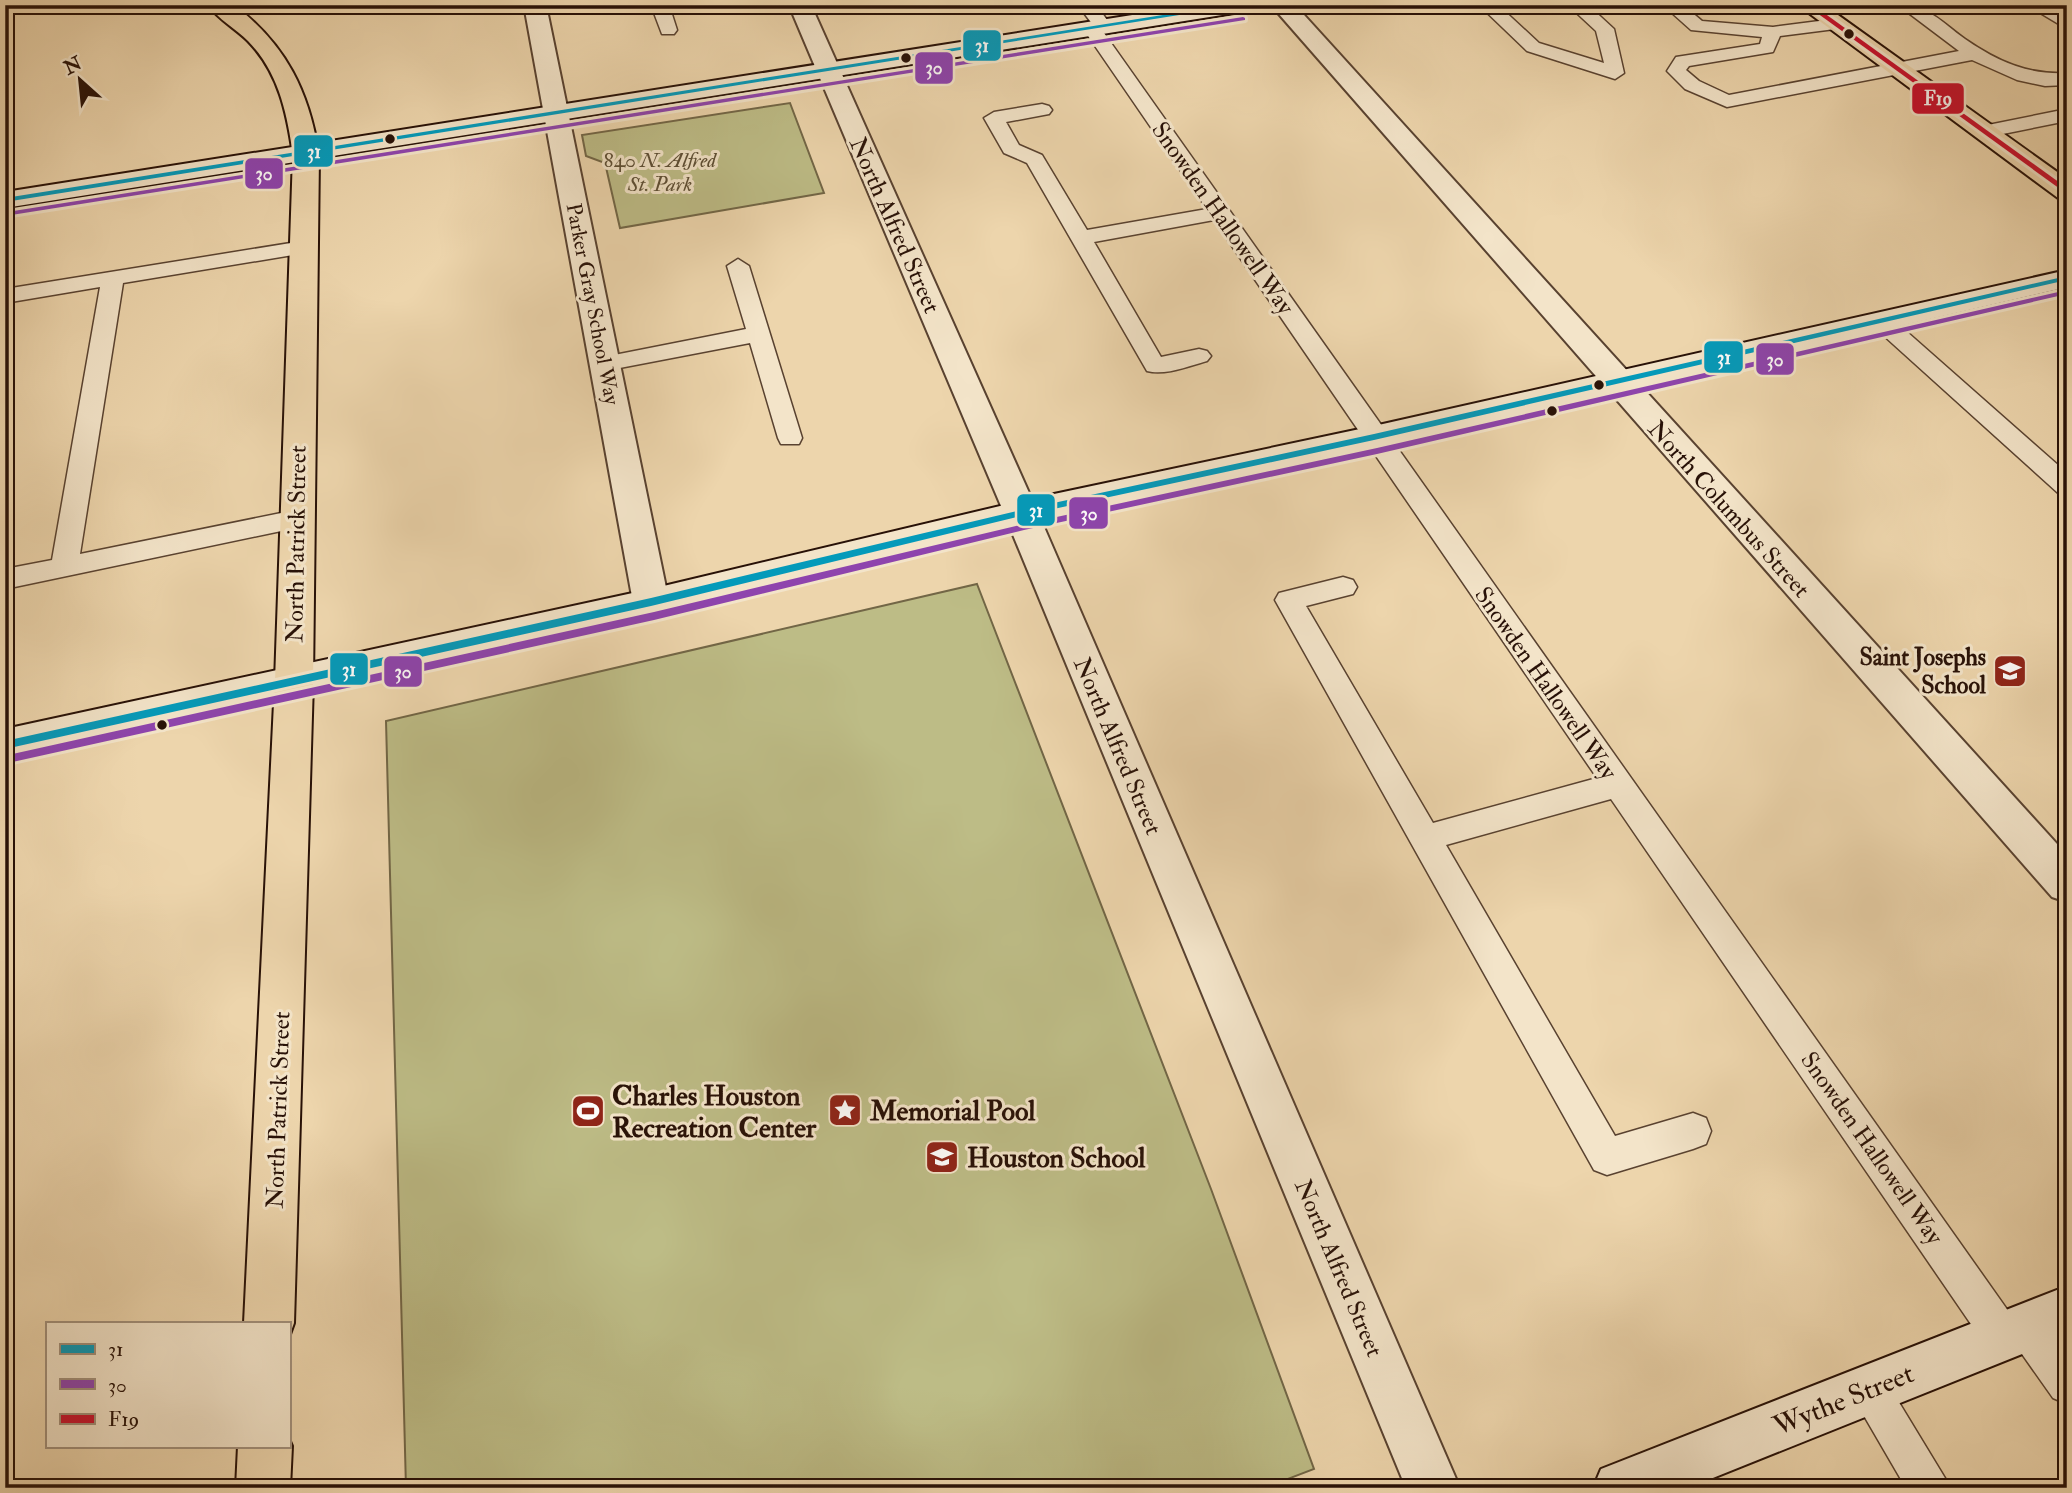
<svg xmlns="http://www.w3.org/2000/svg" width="2072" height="1493" viewBox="0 0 2072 1493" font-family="'IM FELL Double Pica',serif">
  <rect width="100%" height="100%" fill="#edd5ac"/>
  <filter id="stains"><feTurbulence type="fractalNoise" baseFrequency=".00286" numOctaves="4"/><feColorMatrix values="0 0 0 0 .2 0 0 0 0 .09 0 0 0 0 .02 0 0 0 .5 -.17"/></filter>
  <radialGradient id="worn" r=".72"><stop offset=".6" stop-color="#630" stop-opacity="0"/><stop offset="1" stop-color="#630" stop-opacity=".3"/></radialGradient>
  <path fill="#bdbc86" stroke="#726646" stroke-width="2" d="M 790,103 L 824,193 L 620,228 L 605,163 L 586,156 L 582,135 Z
    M 977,584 L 1211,1189 L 1314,1469 L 1264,1488 L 406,1488 L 386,721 Z"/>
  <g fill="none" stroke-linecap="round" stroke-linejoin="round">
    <g stroke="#594230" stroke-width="3">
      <path id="lane" d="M 651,5 L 669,5 L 677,30 L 674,34 L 662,34 Z
        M 1078,5 L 1096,5 L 1113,28 L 1104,33 L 2011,1315 L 2026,1307 L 2040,1313 L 2067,1350 L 2067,1404 L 2053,1398 L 2017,1347 L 2002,1355 L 1988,1349 L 1611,799 L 1446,845 L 1615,1136 L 1693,1113 L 1706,1118 L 1711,1131 L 1706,1144 L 1693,1149 L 1607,1175 L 1594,1170 L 1275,600 L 1279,593 L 1343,577 L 1353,580 L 1357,587 L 1353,594 L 1306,606 L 1433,823 L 1597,778 L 1214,220 L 1094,242 L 1161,357 L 1199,349 L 1207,351 L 1211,356 L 1207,361 C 1189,366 1165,376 1147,371 L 1027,163 L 1004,153 L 984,118 L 994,112 L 1042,104 L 1049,106 L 1052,110 L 1049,114 L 1006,122 L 1019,145 L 1042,155 L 1087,230 L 1207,209 L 1084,30 L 1093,25 Z
        M 1479,5 L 1498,5 L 1539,43 L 1604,63 L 1596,31 L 1568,5 L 1588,5 L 1614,29 L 1624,73 L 1615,79 L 1527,51 Z
        M 1663,5 L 1683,5 L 1702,21 L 1773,27 L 1835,19 L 1844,24 L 1835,29 L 1780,36 L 1773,52 L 1689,66 L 1686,70 L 1699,81 L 1729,95 L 1959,51 L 1898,5 C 1929,5 1941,22 1965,39 C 1997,61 2027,75 2067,73 L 2067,85 L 2045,86 L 2017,80 L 1972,60 L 1727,107 L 1685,89 L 1667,71 L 1676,57 L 1760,44 L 1762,37 L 1691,30 Z
        M 2027,5 L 2049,5 L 2067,16 L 2067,29 Z
        M 2067,109 L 2067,121 L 1983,138 L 1973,132 L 1983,126 Z
        M 303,241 L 311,242 L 314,247 L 311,252 L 123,283 L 80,554 L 296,510 L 305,512 L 309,519 L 305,526 L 5,589 L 5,569 L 52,560 L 100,287 L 5,303 L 5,289 Z
        M 738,259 L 749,266 L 802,438 L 799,444 L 781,444 L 778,438 L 750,343 L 604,371 L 596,369 L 592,364 L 596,359 L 604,357 L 746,329 L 727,266 Z
        M 1881,314 L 1889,316 L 2067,473 L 2067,496 L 2058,493 L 1873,326 L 1870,321 L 1873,316 Z
        M 1869,1370 L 1883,1376 L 1951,1488 L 1906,1488 L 1849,1390 L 1855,1376 Z"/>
    </g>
    <g stroke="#594230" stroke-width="4">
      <path id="street" d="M 524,5 L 546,5 L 669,602 L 664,611 L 651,615 L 638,611 L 633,602 Z
        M 789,5 L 811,5 L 1038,513 L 1460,1488 L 1406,1488 L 1004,513 Z
        M 1271,5 L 1295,5 L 2067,855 L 2067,902 L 2052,897 Z"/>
    </g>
    <g stroke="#281107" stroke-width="4">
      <path id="secondary" d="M 1196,5 L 1252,5 L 1241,12 L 5,208 L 5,192 Z
        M 2067,270 L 2067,287 L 1374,448 L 1021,525 L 651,615 L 5,760 L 5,729 L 651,589 L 1021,501 L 1374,426 Z
        M 2067,1286 L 2067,1336 L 1688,1488 L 1593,1488 L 1601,1469 Z"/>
    </g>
    <g stroke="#281107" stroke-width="4">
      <path id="primary" d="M 1798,5 L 1824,5 L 2067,179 L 2067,200 L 2058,198 Z"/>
    </g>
    <g stroke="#281107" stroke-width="4">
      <path id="highway" d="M 208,5 L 234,5 C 286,45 309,91 319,155 L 313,682 L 294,1323 L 289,1337 L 289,1323 L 244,1323 L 275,682 L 293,155 C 287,113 279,73 248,41 C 236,29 218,19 208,5 Z
        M 289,1439 L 292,1446 L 290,1488 L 236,1488 L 238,1446 L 289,1446 Z"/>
    </g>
    <use href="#lane" fill="#f3e4c9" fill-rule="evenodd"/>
    <use href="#street" fill="#f3e4c9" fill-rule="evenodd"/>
    <use href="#secondary" fill="#f3e4c9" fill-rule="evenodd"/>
    <use href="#primary" fill="#edd5ac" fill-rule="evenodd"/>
    <use href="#highway" fill="#edd5ac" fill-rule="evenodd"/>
    <g stroke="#f3e4c9" stroke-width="6">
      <path id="bus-1" d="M 1226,5 L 1242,5 L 5,202 L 5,198 Z
        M 2067,276 L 2067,280 L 1374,440 L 1021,516 L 651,606 L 5,749 L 5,741 L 651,598 L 1021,510 L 1374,434 Z"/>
    </g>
    <g stroke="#f3e4c9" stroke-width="6">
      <path id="bus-2" d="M 1243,17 L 1245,18 L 1245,20 L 5,216 L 5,212 L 7,212 Z
        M 2067,290 L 2067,294 L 1377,454 L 1024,530 L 654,620 L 8,763 L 5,762 L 5,756 L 8,755 L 654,612 L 1024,524 L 1377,448 Z"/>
    </g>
    <g stroke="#f3e4c9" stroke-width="6">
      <path id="bus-3" d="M 1806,5 L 1813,5 L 2067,188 L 2067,194 Z"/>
    </g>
    <use href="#bus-1" fill="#049aba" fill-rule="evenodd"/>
    <use href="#bus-2" fill="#8e44ad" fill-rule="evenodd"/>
    <use href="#bus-3" fill="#c8102e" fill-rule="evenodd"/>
  </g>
  <defs>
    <g id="school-square" transform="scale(1.75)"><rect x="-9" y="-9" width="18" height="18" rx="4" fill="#8f2418" stroke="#f3e4c9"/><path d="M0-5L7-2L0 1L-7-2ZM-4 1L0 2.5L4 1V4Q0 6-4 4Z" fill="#fff"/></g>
    <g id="sight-square" transform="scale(1.75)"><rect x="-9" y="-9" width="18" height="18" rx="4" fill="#8f2418" stroke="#f3e4c9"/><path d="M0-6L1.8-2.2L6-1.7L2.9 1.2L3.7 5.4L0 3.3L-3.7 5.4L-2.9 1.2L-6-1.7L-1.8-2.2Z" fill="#fff"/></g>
    <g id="stadium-square" transform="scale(1.75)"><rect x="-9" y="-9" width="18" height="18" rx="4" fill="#8f2418" stroke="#f3e4c9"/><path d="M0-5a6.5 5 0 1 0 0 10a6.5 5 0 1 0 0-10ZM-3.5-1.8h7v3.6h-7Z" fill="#fff"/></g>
  </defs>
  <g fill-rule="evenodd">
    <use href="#school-square" x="2010" y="671"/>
    <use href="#sight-square" x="845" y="1110"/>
    <use href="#stadium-square" x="588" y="1111"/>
    <use href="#school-square" x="942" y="1157"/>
  </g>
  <g fill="#281107" stroke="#f3e4c9" stroke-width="2.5">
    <circle cx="1849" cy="34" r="6"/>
    <circle cx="906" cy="58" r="6"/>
    <circle cx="390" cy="139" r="6"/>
    <circle cx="1599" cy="385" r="6"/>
    <circle cx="1552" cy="411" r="6"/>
    <circle cx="162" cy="725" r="6"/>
  </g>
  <g text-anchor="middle" stroke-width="6" stroke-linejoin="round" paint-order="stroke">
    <g font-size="21" font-style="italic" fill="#5c4d33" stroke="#f3e4c9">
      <text x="660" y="167">840 N. Alfred<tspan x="660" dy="24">St. Park</tspan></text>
    </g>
    <g font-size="21" fill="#281107" stroke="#f3e4c9">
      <text transform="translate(593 304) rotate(79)" y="7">Parker Gray School Way</text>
    </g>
    <g font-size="24" fill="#281107" stroke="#f3e4c9">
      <text transform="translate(1223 218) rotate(55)" y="8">Snowden Hallowell Way</text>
      <text transform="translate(895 225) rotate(66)" y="8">North Alfred Street</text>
      <text transform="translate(1729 509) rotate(48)" y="8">North Columbus Street</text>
      <text transform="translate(296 544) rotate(-89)" y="8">North Patrick Street</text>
      <text transform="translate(1546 683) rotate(55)" y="8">Snowden Hallowell Way</text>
      <text transform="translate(1118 746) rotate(67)" y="8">North Alfred Street</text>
      <text transform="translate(278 1110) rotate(-88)" y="8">North Patrick Street</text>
      <text transform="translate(1872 1148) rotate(55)" y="8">Snowden Hallowell Way</text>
      <text transform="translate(1339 1268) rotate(67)" y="8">North Alfred Street</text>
    </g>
    <g font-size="24" font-weight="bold" fill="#281107" stroke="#f3e4c9" text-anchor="end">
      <text x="1986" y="665">Saint Josephs<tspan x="1986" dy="28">School</tspan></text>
    </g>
    <g font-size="28" font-weight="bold" fill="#281107" stroke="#f3e4c9" text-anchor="start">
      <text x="612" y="1105">Charles Houston<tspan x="612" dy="32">Recreation Center</tspan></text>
      <text x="870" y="1120">Memorial Pool</text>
      <text x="967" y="1167">Houston School</text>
    </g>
    <g font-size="28" fill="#281107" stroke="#f3e4c9">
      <text transform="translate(1843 1399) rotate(-22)" y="10">Wythe Street</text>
    </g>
  </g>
  <g stroke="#f3e4c9" stroke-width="2.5">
    <rect x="962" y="29" width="40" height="33" rx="7" fill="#049aba"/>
    <rect x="914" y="51" width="40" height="34" rx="7" fill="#8e44ad"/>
    <rect x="1911" y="82" width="54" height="33" rx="7" fill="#c8102e"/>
    <rect x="293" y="134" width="41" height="34" rx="7" fill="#049aba"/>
    <rect x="244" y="157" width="40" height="33" rx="7" fill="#8e44ad"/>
    <rect x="1703" y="340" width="41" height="34" rx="7" fill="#049aba"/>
    <rect x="1755" y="342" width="40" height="34" rx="7" fill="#8e44ad"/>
    <rect x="1016" y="493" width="40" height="34" rx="7" fill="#049aba"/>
    <rect x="1068" y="496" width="41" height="34" rx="7" fill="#8e44ad"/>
    <rect x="329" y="652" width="40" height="34" rx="7" fill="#049aba"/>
    <rect x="383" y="655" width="40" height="33" rx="7" fill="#8e44ad"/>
  </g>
  <g font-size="19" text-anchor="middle" font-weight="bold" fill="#fff">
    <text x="982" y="52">31</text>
    <text x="934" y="74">30</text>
    <text x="1938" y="105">F19</text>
    <text x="314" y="158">31</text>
    <text x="264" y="180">30</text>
    <text x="1724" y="364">31</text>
    <text x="1775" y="366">30</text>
    <text x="1036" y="517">31</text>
    <text x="1089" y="520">30</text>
    <text x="349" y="676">31</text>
    <text x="403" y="678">30</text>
  </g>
  <rect width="2072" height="1493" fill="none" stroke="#edd5ac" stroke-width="28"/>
  <rect x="7" y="7" width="2058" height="1479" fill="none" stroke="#281107" stroke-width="3.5"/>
  <rect x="14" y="14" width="2044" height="1465" fill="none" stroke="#281107" stroke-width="2"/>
  <rect x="46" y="1322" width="245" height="126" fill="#f3e4c9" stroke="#a2907b" stroke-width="2"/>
  <rect x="60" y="1344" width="35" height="10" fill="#049aba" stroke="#a2907b" stroke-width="2"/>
  <text x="108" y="1356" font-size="21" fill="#281107">31</text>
  <rect x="60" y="1379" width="35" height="10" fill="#8e44ad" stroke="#a2907b" stroke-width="2"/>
  <text x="108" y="1392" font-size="21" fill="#281107">30</text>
  <rect x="60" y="1414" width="35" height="10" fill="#c8102e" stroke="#a2907b" stroke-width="2"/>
  <text x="108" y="1426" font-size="21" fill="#281107">F19</text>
  <g transform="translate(80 80) rotate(333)" stroke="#f3e4c9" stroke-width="5" paint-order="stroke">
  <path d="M0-5L12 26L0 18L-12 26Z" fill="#281107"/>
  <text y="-10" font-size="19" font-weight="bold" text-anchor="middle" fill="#281107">N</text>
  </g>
  <rect width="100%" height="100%" filter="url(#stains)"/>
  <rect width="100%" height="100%" fill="url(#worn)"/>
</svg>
